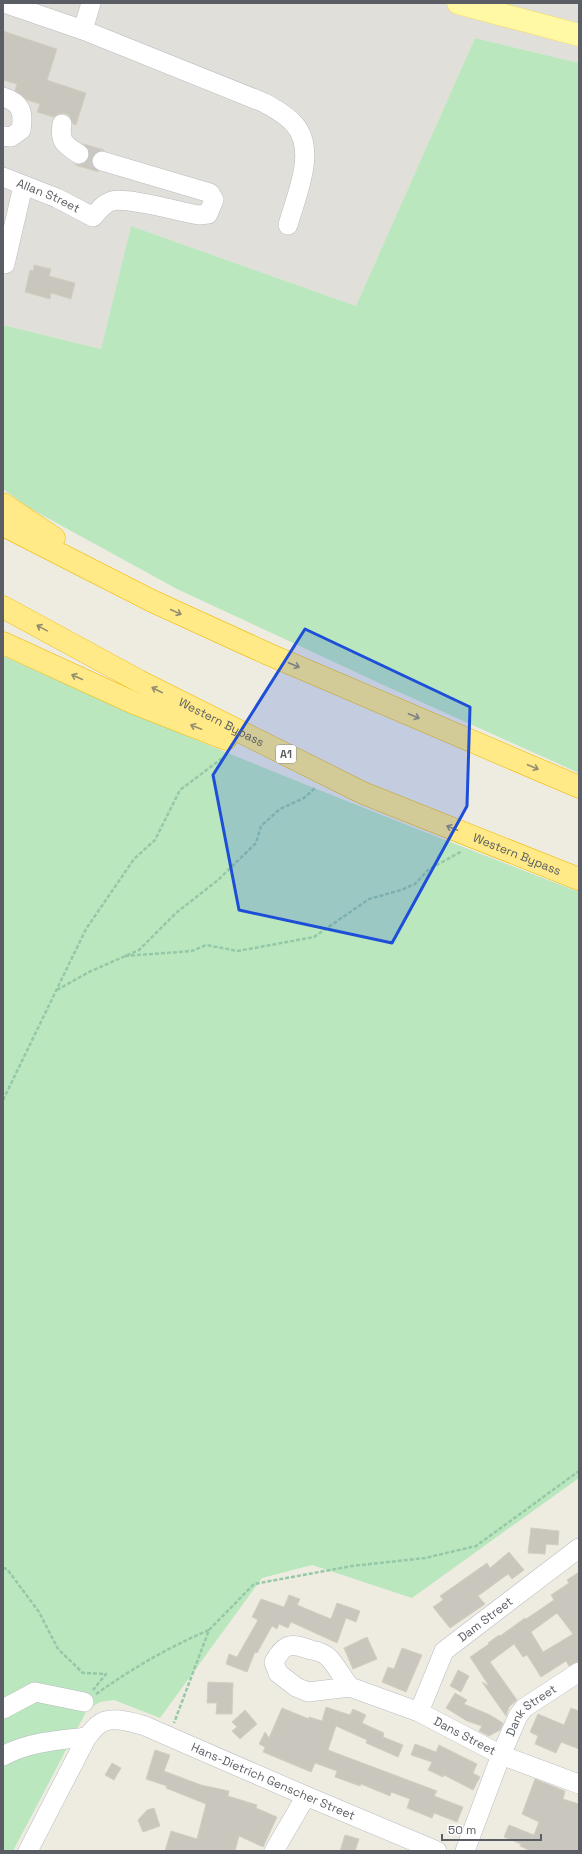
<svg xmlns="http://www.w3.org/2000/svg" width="582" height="1854" viewBox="0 0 582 1854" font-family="'Space Grotesk',sans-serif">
  <rect width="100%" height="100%" fill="#eeece1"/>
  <path fill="#e1dfd9" d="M 3,3 L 579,3 L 579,63 L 475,38 L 356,306 L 131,226 L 101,349 L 3,325 Z"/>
  <path fill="#bbe7bf" d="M 475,38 L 579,63 L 579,773 L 379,683 L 177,589 L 31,509 L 3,489 L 3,325 L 101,349 L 131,226 L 356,306 Z
    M 3,656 C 192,742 386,817 579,892 L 579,1478 L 412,1598 L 312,1565 L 262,1578 L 160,1718 L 114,1700 L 100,1702 L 87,1710 L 13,1851 L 3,1851 Z"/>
  <path fill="#c9c6be" stroke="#d3cebf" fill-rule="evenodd" d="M 3,31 L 57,49 L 47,80 L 86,93 L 76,125 L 73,124 L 69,115 L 64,113 L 58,114 L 53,117 L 37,112 L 40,104 L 27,100 L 15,90 L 17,84 L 3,80 Z
    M 84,144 L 104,150 L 95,153 L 91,158 L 91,164 L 99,172 L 75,165 L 84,164 L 88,160 L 89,149 Z
    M 34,265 L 51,269 L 49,276 L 75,283 L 71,299 L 51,293 L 50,299 L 25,292 L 30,270 L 33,271 Z
    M 531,1528 L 559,1531 L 558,1545 L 546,1544 L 545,1554 L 528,1553 Z
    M 509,1552 L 524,1570 L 512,1579 L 508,1574 L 478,1596 L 485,1604 L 450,1628 L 433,1607 L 443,1600 L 440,1596 L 487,1563 L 490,1568 Z
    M 579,1572 L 579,1661 L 569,1666 L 566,1661 L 541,1677 L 527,1655 L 523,1657 L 514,1644 L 490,1662 L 517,1700 L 509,1707 L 506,1716 L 482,1682 L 489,1686 L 470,1657 L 489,1644 L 488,1643 L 499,1635 L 500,1636 L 525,1618 L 526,1619 L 554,1600 L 551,1595 L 569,1583 L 567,1580 ZM 557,1613 L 573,1634 L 543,1652 L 531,1632 Z
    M 289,1595 L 300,1599 L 297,1605 L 331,1619 L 337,1603 L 360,1611 L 356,1622 L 346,1618 L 337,1643 L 291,1622 L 288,1628 L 279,1624 L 277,1629 L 272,1626 L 257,1653 L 255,1652 L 247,1672 L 226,1664 L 229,1654 L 237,1657 L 258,1620 L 252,1617 L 261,1599 L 284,1607 Z
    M 367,1637 L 377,1659 L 353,1669 L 344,1648 Z
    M 402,1648 L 422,1655 L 406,1692 L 382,1682 L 388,1667 L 394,1669 Z
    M 458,1670 L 469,1676 L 461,1692 L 450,1686 Z
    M 208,1682 L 233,1683 L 232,1714 L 216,1714 L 217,1703 L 207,1703 Z
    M 455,1693 L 467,1700 L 464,1704 L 490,1715 L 503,1723 L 500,1730 L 489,1736 L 479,1731 L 482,1726 L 467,1721 L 446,1708 Z
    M 326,1707 L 350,1715 L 353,1709 L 366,1715 L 362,1723 L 384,1733 L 383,1737 L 403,1745 L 398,1757 L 366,1743 L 367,1740 L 336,1726 L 328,1750 L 437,1791 L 434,1796 L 463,1807 L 457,1822 L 434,1813 L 432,1818 L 407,1808 L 410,1799 L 391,1792 L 390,1796 L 361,1784 L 360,1786 L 335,1777 L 337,1771 L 315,1763 L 311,1772 L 263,1752 L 265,1747 L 259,1744 L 265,1732 L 269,1738 L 282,1708 L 309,1719 L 309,1717 L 322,1721 Z
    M 571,1708 L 579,1711 L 579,1749 L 561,1742 L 556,1753 L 535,1744 L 538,1736 L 530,1732 L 538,1714 L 564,1725 Z
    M 245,1710 L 257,1724 L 240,1739 L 232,1731 L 237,1727 L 232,1722 Z
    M 415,1744 L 436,1752 L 439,1745 L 477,1764 L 473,1773 L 480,1777 L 473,1790 L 444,1775 L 443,1777 L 428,1770 L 432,1762 L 411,1755 Z
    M 155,1750 L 170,1755 L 164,1771 L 201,1785 L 229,1791 L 228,1796 L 257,1805 L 256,1808 L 277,1817 L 263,1847 L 239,1836 L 235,1851 L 165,1851 L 171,1831 L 197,1839 L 206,1804 L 166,1788 L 167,1786 L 146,1779 Z
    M 112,1763 L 121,1768 L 114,1780 L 105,1775 Z
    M 535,1779 L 565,1791 L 563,1799 L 579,1804 L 579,1851 L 531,1851 L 520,1846 L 521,1844 L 504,1837 L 509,1825 L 534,1835 L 539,1822 L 522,1814 Z
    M 154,1808 L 160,1826 L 143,1832 L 138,1820 L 147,1810 Z
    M 345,1835 L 359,1839 L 355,1851 L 340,1851 Z"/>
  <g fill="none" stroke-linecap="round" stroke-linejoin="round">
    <path stroke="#c9c8c2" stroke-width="19" stroke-dasharray="19 10" stroke-linecap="butt" d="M 79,154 L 102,161"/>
    <g stroke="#b9bbc1" stroke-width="20">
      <g id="minor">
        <path d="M 4,3 L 83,30 L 265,103 C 275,109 287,115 295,125 C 317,151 296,196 288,225"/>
        <path d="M 83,30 L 91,3"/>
        <path d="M 3,97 C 21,103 24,111 21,130 L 11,137 L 3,136"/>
        <path d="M 62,124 C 59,142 65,145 79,154"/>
        <path id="s1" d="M 3,177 L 57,198 L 93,217 C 98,211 104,203 112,201 C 127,197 181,212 199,215 L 208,214 L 214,200 L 210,193 L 102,161"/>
        <path d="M 5,264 L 23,186"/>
        <path id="s2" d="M 350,1687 C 344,1680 334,1662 328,1657 C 324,1653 317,1651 311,1650 C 291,1643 285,1642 274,1662 L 278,1673 L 296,1687 L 308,1692 L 350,1687 L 419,1712 L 501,1755 L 579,1784"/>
        <path d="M 3,1709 L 35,1692 L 84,1702"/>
        <path id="s3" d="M 419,1712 L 444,1651 L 579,1548"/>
        <path d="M 3,1756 C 28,1742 59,1740 87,1737"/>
        <path id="s4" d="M 28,1851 L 87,1737 C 91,1733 94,1728 98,1725 C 110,1715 131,1722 145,1726 L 306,1796 L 437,1851"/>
        <path d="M 274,1851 L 306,1796"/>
        <path id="s5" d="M 465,1851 L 501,1755 L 518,1716 L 524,1708 L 579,1672"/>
      </g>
    </g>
    <g stroke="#fad74e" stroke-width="23">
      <path id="major" d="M 458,3 L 579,35"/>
    </g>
    <g stroke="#efb700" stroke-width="23">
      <g id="highway">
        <path d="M 3,504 L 54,538"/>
        <path d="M 3,525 L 152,601 L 268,654 L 579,787"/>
        <path id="s6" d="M 3,607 L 139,681 L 363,793 L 579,879"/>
        <path d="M 3,643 L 134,703 L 226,739"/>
      </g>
    </g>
    <path stroke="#94c8a7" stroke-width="2.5" stroke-dasharray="4 2" stroke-linecap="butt" d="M 125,956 L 192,951 L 206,945 L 238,951 L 314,937 L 369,899 L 401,890 L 415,884 L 428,870 L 462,851
      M 57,990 L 89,972 L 139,950 L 176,913 L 218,880 L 256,843 L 261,826 L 280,809 L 304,798 L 315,788
      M 3,1100 L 86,929 L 134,859 L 155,840 L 180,790 L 225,756
      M 3,1568 L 7,1569 L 39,1612 L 58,1649 L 83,1673 L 106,1674 L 93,1690
      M 209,1630 L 254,1584 L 352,1566 L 425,1558 L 476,1546 L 579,1471
      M 96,1694 C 133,1668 167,1648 209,1630 L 174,1723"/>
    <use href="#minor" stroke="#fff" stroke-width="19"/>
    <use href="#major" stroke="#fff8a5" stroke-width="22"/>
    <use href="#highway" stroke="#ffea87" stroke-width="22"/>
  </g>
  <defs><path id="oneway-shaft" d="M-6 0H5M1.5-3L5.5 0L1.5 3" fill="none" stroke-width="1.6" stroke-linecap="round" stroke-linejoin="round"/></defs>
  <g stroke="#948e70">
    <use href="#oneway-shaft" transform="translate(176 612) rotate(25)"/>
    <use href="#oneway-shaft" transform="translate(42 628) rotate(-151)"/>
    <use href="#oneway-shaft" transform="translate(294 665) rotate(23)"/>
    <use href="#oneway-shaft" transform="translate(77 677) rotate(-156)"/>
    <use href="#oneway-shaft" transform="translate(157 690) rotate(-153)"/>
    <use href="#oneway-shaft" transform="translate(414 716) rotate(23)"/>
    <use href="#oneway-shaft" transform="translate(196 727) rotate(-159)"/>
    <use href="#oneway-shaft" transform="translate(533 767) rotate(23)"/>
    <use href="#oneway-shaft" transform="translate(452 828) rotate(-158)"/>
  </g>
  <path fill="#1d4ed8" fill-opacity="0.2" stroke="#1d4ed8" stroke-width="3" stroke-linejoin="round" d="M 305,629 L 470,707 L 467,806 L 392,943 L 239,910 L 213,775 Z"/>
  <g text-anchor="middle" stroke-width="3" stroke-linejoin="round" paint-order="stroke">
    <rect fill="#fff" stroke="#8c8e92" stroke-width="1" x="276" y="745" width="20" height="18" rx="3"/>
    <g font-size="11" font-weight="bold" fill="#5a5d63">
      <text x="286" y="758">A1</text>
    </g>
    <g font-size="12" fill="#5a5d63" stroke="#fff">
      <text dy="4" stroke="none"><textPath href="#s1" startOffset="49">Allan Street</textPath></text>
      <text dy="4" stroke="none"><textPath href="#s6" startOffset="247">Western Bypass</textPath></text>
      <text dy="4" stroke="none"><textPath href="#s6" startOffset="571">Western Bypass</textPath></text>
      <text dy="4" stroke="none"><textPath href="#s3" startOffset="118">Dam Street</textPath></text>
      <text dy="4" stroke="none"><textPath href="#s5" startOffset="158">Dank Street</textPath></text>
      <text dy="4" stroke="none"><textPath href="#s2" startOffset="316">Dans Street</textPath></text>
      <text dy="4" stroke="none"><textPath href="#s4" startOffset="333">Hans-Dietrich Genscher Street</textPath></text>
    </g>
  </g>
  <rect width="582" height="1854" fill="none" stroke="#5a5d63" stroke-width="8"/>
  <path d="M442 1834v6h99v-6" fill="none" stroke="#5a5d63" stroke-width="2"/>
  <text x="448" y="1834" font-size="12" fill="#5a5d63" stroke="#ffffff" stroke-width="3" paint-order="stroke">50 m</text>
</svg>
